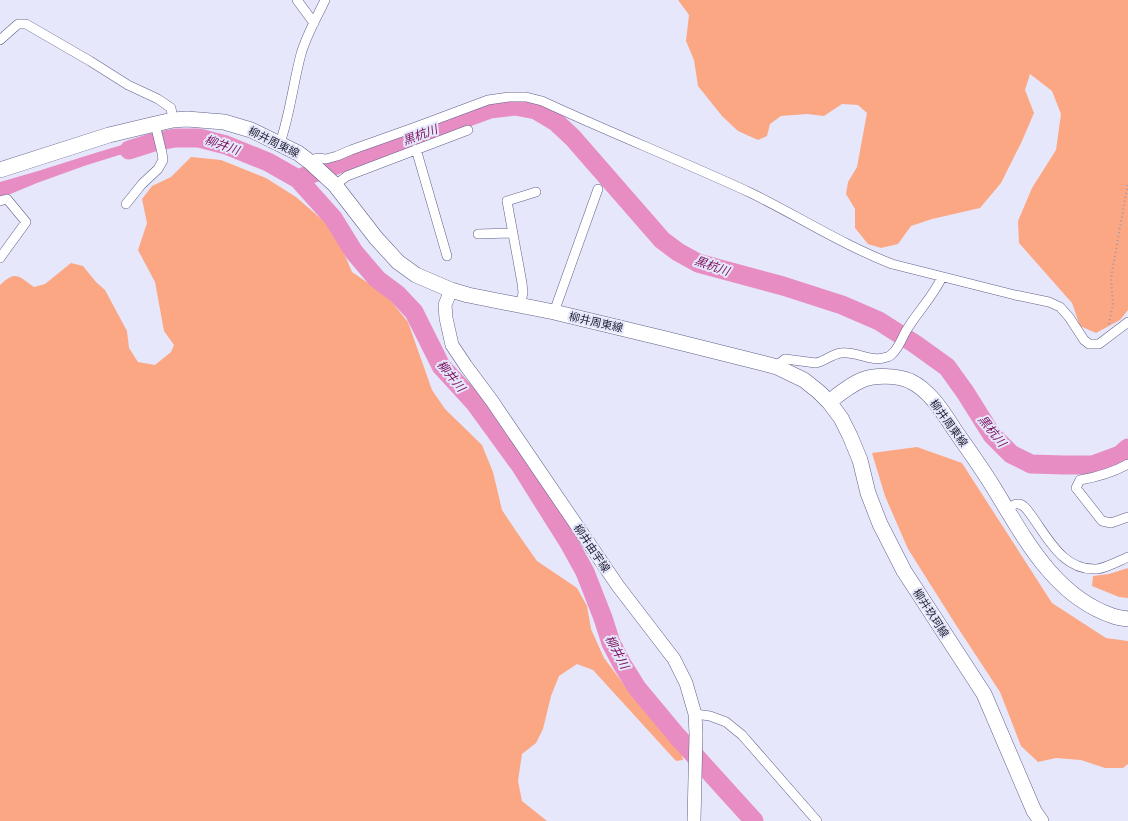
<svg xmlns="http://www.w3.org/2000/svg" width="1128" height="821" viewBox="0 0 1128 821" font-family="'Asap Condensed','Noto Sans JP',sans-serif">
  <rect width="100%" height="100%" fill="#e6e7fb"/>
  <path fill="#fca784" d="M 678,0 L 1128,0 L 1128,310 L 1120,320 L 1096,333 L 1080,326 L 1072,303 L 1019,243 L 1018,221 L 1032,188 L 1056,150 L 1061,114 L 1052,91 L 1030,74 L 1025,90 L 1034,113 L 1022,141 L 1001,183 L 980,208 L 932,219 L 911,226 L 898,244 L 881,248 L 868,244 L 855,228 L 855,209 L 846,194 L 848,182 L 857,167 L 867,113 L 858,105 L 842,104 L 824,116 L 807,114 L 781,116 L 770,124 L 767,136 L 758,140 L 738,131 L 722,116 L 698,86 L 694,60 L 686,41 L 689,15 Z
    M 191,157 L 221,160 L 266,178 L 296,197 L 334,230 L 352,272 L 386,295 L 408,322 L 432,390 L 445,409 L 482,445 L 493,472 L 502,510 L 518,534 L 537,561 L 577,588 L 587,606 L 591,629 L 604,658 L 631,694 L 681,750 L 683,760 L 676,761 L 593,670 L 577,664 L 559,676 L 551,696 L 543,729 L 536,743 L 522,754 L 518,781 L 522,801 L 547,821 L 0,821 L 0,285 C 16,270 18,276 34,287 L 45,284 L 71,263 L 83,266 L 96,282 L 105,290 L 127,331 L 129,348 L 138,362 L 155,365 L 171,352 L 174,345 L 164,331 L 155,282 L 138,250 L 147,223 L 142,199 L 152,186 L 171,177 Z
    M 917,447 L 962,463 L 1052,603 L 1106,638 L 1128,641 L 1128,764 L 1123,768 L 1105,768 L 1081,760 L 1056,758 L 1038,762 L 1021,746 L 1000,692 L 956,625 L 908,549 L 885,496 L 872,453 Z
    M 1128,568 L 1128,598 L 1119,597 L 1092,586 L 1093,576 L 1109,574 Z"/>
  <path fill="#e78dc4" d="M 153,136 L 156,150 L 119,155 L 84,166 L 37,183 L 8,195 L 0,198 L 0,182 C 51,168 101,150 153,136 Z"/>
  <g fill="none" stroke-linecap="round" stroke-linejoin="round">
    <path stroke="#e78dc4" stroke-width="19" d="M 129,150 L 154,142 L 175,138 L 199,138 L 226,145 L 268,162 L 298,179 L 333,218 L 354,252 L 377,279 L 397,294 L 414,312 L 441,366 L 474,402 L 520,465 L 569,543 L 585,572 L 603,618 L 611,643 L 622,664 L 637,688 L 677,736 L 754,821
      M 303,177 L 490,109 L 515,106 L 536,110 L 556,122 L 573,138 L 662,240 L 678,252 L 698,263 L 783,286 L 842,305 L 879,321 L 915,344 L 947,367 L 965,392 L 992,435 L 1011,454 L 1031,464 L 1064,465 L 1093,465 L 1120,455 L 1128,448"/>
    <g stroke="#60618b" stroke-width="10">
      <path id="street" d="M 297,0 L 314,23
        M 0,40 L 18,24 L 26,24 L 90,61 L 128,85 L 158,99 L 171,108 L 173,120
        M 280,143 C 290,114 293,84 301,54 C 306,36 317,17 325,0
        M 416,149 L 447,256
        M 310,162 L 317,158 L 326,159 L 337,156 L 351,150 L 413,128 L 488,100 L 509,97 L 526,97 L 542,101 C 611,133 682,161 751,193 C 798,216 843,245 892,264 L 1015,295 L 1049,302 L 1060,307 L 1069,317 L 1084,340 L 1089,344 L 1099,344 L 1128,322
        M 335,185 L 347,176 L 468,130
        M 0,201 L 7,199 L 26,222 L 0,258
        M 126,204 L 142,184 L 158,169 L 163,160 L 162,153 L 155,124
        M 478,234 L 513,233
        M 520,306 L 523,293 L 522,283 L 507,201 L 536,192
        M 554,312 L 598,189
        M 777,367 L 780,363 L 785,359 L 816,363 C 825,361 832,354 841,353 C 857,351 871,363 887,357 C 888,357 891,355 892,354 C 899,348 902,338 906,331 C 917,312 933,297 942,277
        M 1128,464 C 1112,473 1097,477 1080,480 L 1076,488 L 1102,521 L 1111,523 L 1128,517
        M 1007,510 C 1010,508 1014,503 1018,504 C 1024,504 1028,511 1031,515 C 1048,538 1063,571 1097,569 C 1106,568 1119,561 1128,557
        M 695,714 L 710,716 L 726,722 L 742,735 L 817,821"/>
    </g>
    <g stroke="#60618b" stroke-width="14">
      <path id="secondary" d="M 451,290 L 445,305 L 446,318 L 452,345 L 466,366 L 492,401 L 618,586 L 674,659 L 686,683 L 695,714 L 696,734 L 694,821"/>
    </g>
    <g stroke="#60618b" stroke-width="16">
      <path id="primary" d="M 0,170 L 109,135 L 155,124 L 173,120 L 187,119 L 224,122 L 251,130 L 298,153 L 310,162 L 335,185 L 376,238 L 398,262 L 416,275 L 451,290 L 468,295 L 554,312 L 666,339 L 762,363 L 777,367 L 804,380 L 819,392 L 829,402 L 841,418 L 850,436 L 860,460 L 868,493 L 880,524 L 904,571 L 984,694 L 1034,811 L 1041,821
        M 829,402 C 839,394 850,385 862,380 C 875,375 896,375 910,381 C 931,391 944,414 956,432 C 968,449 981,467 992,485 C 1023,535 1053,596 1113,616 C 1118,618 1123,618 1128,619"/>
    </g>
    <path stroke="#9797ab" stroke-width="2" stroke-dasharray="1 3" stroke-linecap="butt" d="M 1109,324 L 1113,304 L 1111,278 L 1128,183"/>
    <use href="#street" stroke="#fff" stroke-width="9"/>
    <use href="#secondary" stroke="#fff" stroke-width="13"/>
    <use href="#primary" stroke="#fff" stroke-width="15"/>
  </g>
  <g text-anchor="middle" stroke-width="4" stroke-linejoin="round" paint-order="stroke">
    <g font-size="11" fill="#1e1e30" stroke="#e6e7fb">
      <text transform="translate(274 142) rotate(26)" y="4">柳井周東線</text>
      <text transform="translate(596 322) rotate(13)" y="4">柳井周東線</text>
      <text transform="translate(949 423) rotate(54)" y="4">柳井周東線</text>
      <text transform="translate(592 548) rotate(56)" y="4">柳井由宇線</text>
      <text transform="translate(931 613) rotate(57)" y="4">柳井玖珂線</text>
    </g>
    <g font-size="12" font-style="italic" fill="#7a0d5b" stroke="#e6e7fb">
      <text transform="translate(420 135) rotate(-20)" y="4">黒杭川</text>
      <text transform="translate(222 145) rotate(19)" y="4">柳井川</text>
      <text transform="translate(712 266) rotate(19)" y="4">黒杭川</text>
      <text transform="translate(451 376) rotate(51)" y="4">柳井川</text>
      <text transform="translate(992 431) rotate(51)" y="4">黒杭川</text>
      <text transform="translate(617 652) rotate(62)" y="4">柳井川</text>
    </g>
  </g>
</svg>
